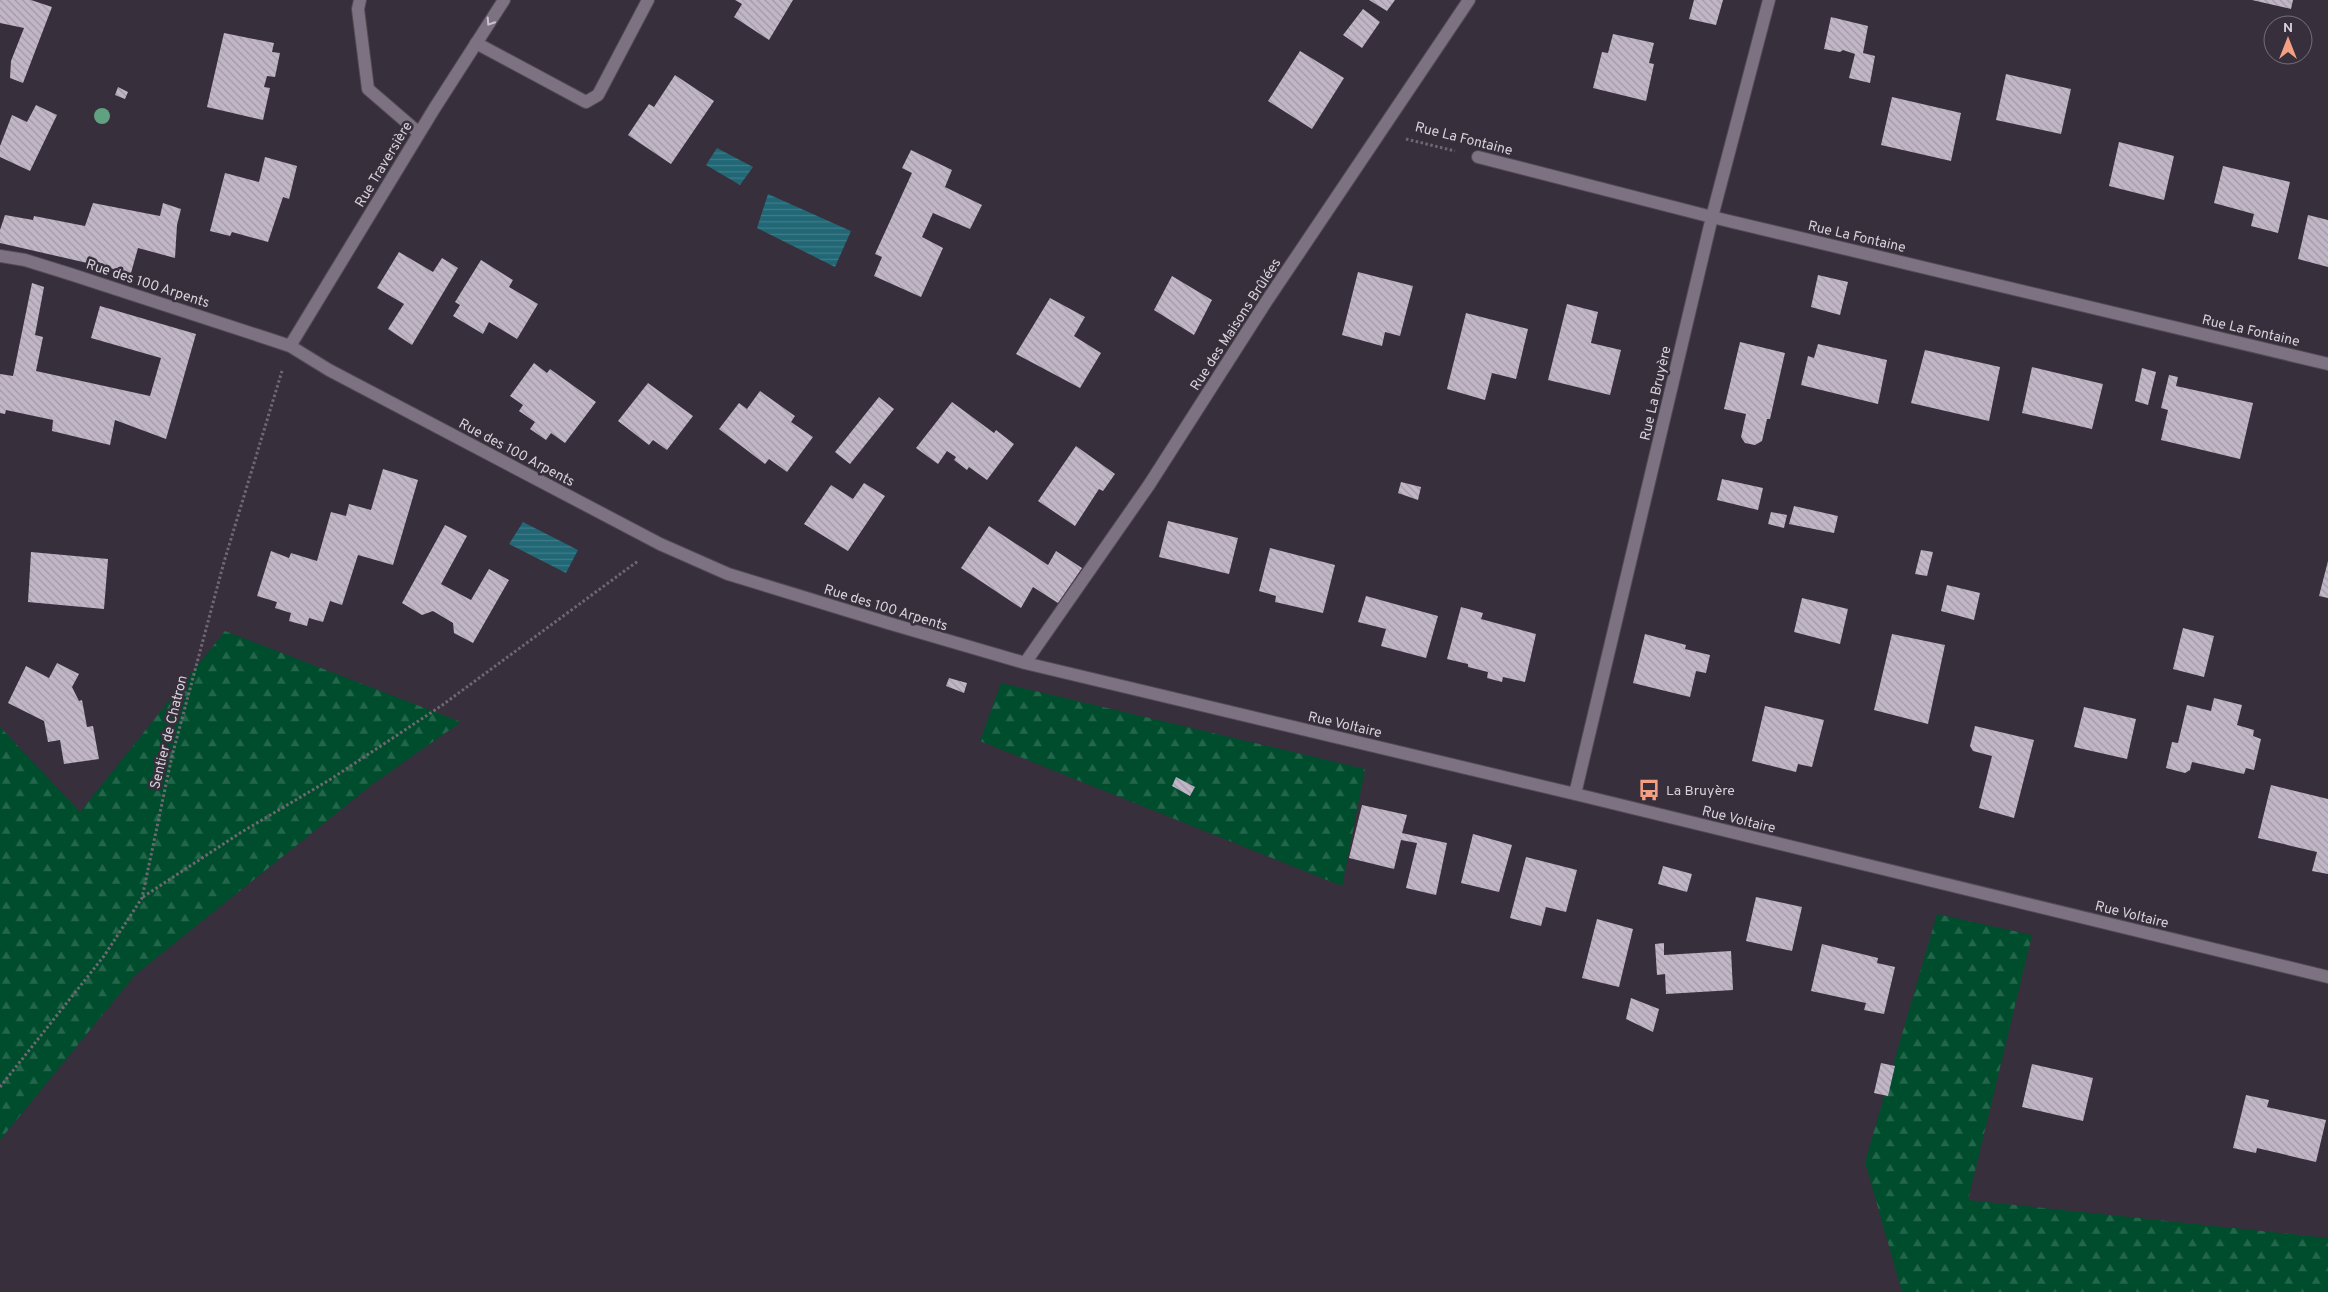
<svg xmlns="http://www.w3.org/2000/svg" width="2328" height="1292" viewBox="0 0 2328 1292" font-family="Overpass,sans-serif">
  <defs>
    <pattern id="forest-firs" width="22" height="20" patternUnits="userSpaceOnUse" patternTransform="scale(1.25)"><rect width="22" height="20" fill="#004d2d"/><path d="M5 1l3.5 6h-7zM16 11l3.5 6h-7z" fill="#24664b"/></pattern>
    <pattern id="water-rules" width="6" height="5" patternUnits="userSpaceOnUse" patternTransform="scale(1.25)"><rect width="6" height="5" fill="#216775"/><path d="M0 2.5h6" fill="none" stroke="#407c88"/></pattern>
    <pattern id="building-back-hatch" width="6" height="6" patternUnits="userSpaceOnUse" patternTransform="scale(1.25)"><rect width="6" height="6" fill="#c1b6c6"/><path d="M-1 5l2 2M0 0l6 6M5-1l2 2" fill="none" stroke="#a198a5"/></pattern>
  </defs>
  <rect width="100%" height="100%" fill="#372f3b"/>
  <path fill="url(#forest-firs)" d="M 225,631 L 461,722 L 374,783 L 135,975 L 0,1140 L 0,727 L 80,812 Z
    M 1001,683 L 1365,769 L 1342,886 L 980,741 Z
    M 1937,914 L 2032,935 L 1968,1200 L 2328,1238 L 2328,1292 L 1902,1292 L 1865,1162 Z"/>
  <path fill="url(#water-rules)" d="M 717,148 L 753,167 L 740,185 L 706,165 Z
    M 768,194 L 851,231 L 835,267 L 757,228 Z
    M 523,522 L 578,550 L 566,573 L 509,544 Z"/>
  <path fill="url(#building-back-hatch)" d="M 0,0 L 31,0 L 52,7 L 23,83 L 10,78 L 11,61 L 24,28 L 0,23 Z
    M 735,0 L 793,0 L 769,40 L 734,17 L 742,4 Z
    M 1369,0 L 1395,0 L 1387,11 Z
    M 1694,0 L 1723,0 L 1716,25 L 1689,19 Z
    M 2252,0 L 2293,0 L 2291,9 Z
    M 1363,9 L 1380,22 L 1362,48 L 1343,35 Z
    M 1831,17 L 1868,26 L 1863,53 L 1875,56 L 1870,83 L 1849,78 L 1855,54 L 1843,50 L 1840,52 L 1824,49 Z
    M 224,33 L 274,43 L 272,52 L 280,53 L 275,77 L 267,76 L 264,87 L 270,88 L 263,120 L 207,107 Z
    M 1613,34 L 1654,43 L 1649,63 L 1654,64 L 1646,101 L 1593,88 L 1602,52 L 1608,53 Z
    M 1300,51 L 1344,78 L 1312,129 L 1268,101 Z
    M 2006,74 L 2071,89 L 2061,134 L 1996,120 Z
    M 675,75 L 714,101 L 671,164 L 628,135 L 649,104 L 654,107 Z
    M 118,87 L 128,92 L 125,99 L 115,95 Z
    M 1892,97 L 1961,113 L 1951,161 L 1881,145 Z
    M 36,105 L 57,115 L 30,171 L 0,157 L 0,146 L 12,115 L 27,122 Z
    M 2119,142 L 2174,156 L 2164,200 L 2109,186 Z
    M 911,150 L 952,170 L 945,187 L 982,205 L 970,229 L 933,213 L 922,237 L 943,248 L 921,297 L 874,276 L 882,257 L 875,254 L 912,173 L 902,168 Z
    M 265,157 L 297,166 L 289,199 L 283,197 L 268,242 L 232,232 L 230,236 L 210,231 L 225,173 L 259,182 Z
    M 2223,166 L 2290,182 L 2278,233 L 2251,226 L 2254,214 L 2214,203 Z
    M 93,203 L 160,216 L 163,203 L 181,209 L 177,225 L 175,258 L 138,248 L 131,273 L 0,243 L 0,230 L 5,215 L 33,220 L 34,216 L 85,226 Z
    M 2308,215 L 2328,220 L 2328,267 L 2298,259 Z
    M 399,252 L 433,272 L 442,258 L 458,268 L 412,345 L 388,329 L 404,304 L 377,288 Z
    M 481,260 L 513,280 L 509,287 L 538,304 L 517,339 L 489,322 L 483,334 L 453,316 L 460,305 L 455,302 Z
    M 1358,272 L 1413,286 L 1400,336 L 1385,332 L 1382,346 L 1342,335 Z
    M 1818,275 L 1848,282 L 1840,315 L 1811,307 Z
    M 1172,276 L 1212,300 L 1194,335 L 1154,310 Z
    M 32,283 L 44,287 L 35,335 L 43,337 L 36,371 L 150,396 L 161,358 L 91,338 L 100,306 L 196,334 L 166,439 L 115,420 L 110,445 L 52,431 L 53,420 L 6,410 L 5,414 L 0,413 L 0,374 L 13,376 Z
    M 1050,298 L 1085,317 L 1074,336 L 1101,353 L 1080,388 L 1016,354 Z
    M 1567,304 L 1598,312 L 1591,343 L 1621,350 L 1610,395 L 1548,380 Z
    M 1466,313 L 1528,329 L 1516,379 L 1492,373 L 1485,400 L 1447,389 Z
    M 1740,342 L 1785,353 L 1770,419 L 1767,419 L 1762,441 L 1755,445 L 1745,443 L 1741,437 L 1746,414 L 1724,409 Z
    M 1818,344 L 1887,360 L 1878,404 L 1801,385 L 1808,356 L 1814,358 Z
    M 1925,350 L 2000,367 L 1989,421 L 1911,403 Z
    M 534,363 L 547,373 L 550,369 L 596,402 L 565,443 L 551,433 L 546,440 L 530,429 L 535,422 L 519,411 L 523,405 L 510,396 Z
    M 2032,367 L 2103,384 L 2092,429 L 2022,413 Z
    M 2142,368 L 2156,372 L 2148,405 L 2135,401 Z
    M 2169,375 L 2178,377 L 2176,386 L 2253,403 L 2240,459 L 2161,440 L 2168,410 L 2161,408 Z
    M 648,383 L 693,416 L 667,450 L 653,440 L 649,445 L 618,421 Z
    M 760,391 L 795,416 L 791,422 L 813,437 L 787,472 L 769,459 L 765,464 L 719,429 L 739,403 L 747,409 Z
    M 879,397 L 894,409 L 850,464 L 835,452 Z
    M 952,402 L 994,433 L 996,430 L 1014,444 L 987,480 L 969,467 L 967,470 L 954,460 L 956,457 L 947,451 L 938,464 L 916,448 Z
    M 1076,446 L 1115,474 L 1103,491 L 1099,489 L 1075,526 L 1038,501 Z
    M 383,469 L 418,480 L 393,565 L 358,555 L 342,605 L 330,601 L 323,622 L 309,618 L 307,626 L 289,621 L 291,613 L 275,608 L 277,602 L 257,596 L 271,551 L 289,558 L 291,553 L 317,561 L 331,512 L 346,516 L 349,504 L 371,510 Z
    M 1722,479 L 1763,488 L 1758,510 L 1717,500 Z
    M 1401,482 L 1421,487 L 1418,500 L 1398,493 Z
    M 864,483 L 885,496 L 848,551 L 804,524 L 831,485 L 853,499 Z
    M 1794,506 L 1838,516 L 1834,533 L 1789,524 Z
    M 1771,512 L 1787,515 L 1784,528 L 1768,524 Z
    M 1168,521 L 1238,538 L 1229,574 L 1159,557 Z
    M 445,525 L 467,536 L 441,584 L 471,600 L 489,569 L 509,580 L 473,643 L 454,633 L 453,623 L 433,611 L 422,615 L 402,603 Z
    M 989,526 L 1048,565 L 1056,551 L 1082,568 L 1058,603 L 1033,587 L 1021,608 L 961,568 Z
    M 1270,548 L 1335,565 L 1323,613 L 1275,602 L 1276,596 L 1259,591 Z
    M 1921,550 L 1933,552 L 1927,576 L 1915,574 Z
    M 31,552 L 108,559 L 104,609 L 28,602 Z
    M 2328,561 L 2328,598 L 2319,596 Z
    M 1947,585 L 1980,593 L 1974,620 L 1941,611 Z
    M 1366,596 L 1438,616 L 1426,658 L 1381,646 L 1386,629 L 1358,622 Z
    M 1802,598 L 1848,609 L 1840,644 L 1794,632 Z
    M 1461,607 L 1483,613 L 1481,619 L 1536,634 L 1525,682 L 1503,677 L 1502,682 L 1487,678 L 1488,672 L 1468,667 L 1468,664 L 1447,659 Z
    M 2183,628 L 2214,636 L 2204,677 L 2173,669 Z
    M 1645,634 L 1686,645 L 1685,649 L 1710,655 L 1706,673 L 1696,671 L 1690,697 L 1633,683 Z
    M 1892,634 L 1945,645 L 1928,724 L 1874,710 Z
    M 57,663 L 79,674 L 72,687 L 79,701 L 82,700 L 87,727 L 93,726 L 99,759 L 64,764 L 60,740 L 48,742 L 44,721 L 8,703 L 26,666 L 49,678 Z
    M 949,678 L 967,683 L 964,693 L 946,686 Z
    M 2214,698 L 2242,705 L 2237,725 L 2254,730 L 2253,736 L 2261,739 L 2254,770 L 2246,768 L 2244,774 L 2192,762 L 2190,770 L 2185,773 L 2166,768 L 2172,742 L 2178,743 L 2187,705 L 2211,711 Z
    M 1765,706 L 1824,720 L 1812,767 L 1798,764 L 1796,772 L 1752,761 Z
    M 2084,707 L 2136,719 L 2127,759 L 2074,747 Z
    M 1975,726 L 2034,740 L 2014,818 L 1979,808 L 1992,756 L 1973,751 L 1970,746 Z
    M 1176,777 L 1195,787 L 1190,796 L 1172,786 Z
    M 2271,785 L 2328,799 L 2328,874 L 2312,871 L 2317,852 L 2258,838 Z
    M 1362,805 L 1407,815 L 1402,833 L 1447,843 L 1436,895 L 1406,888 L 1417,843 L 1401,840 L 1394,869 L 1349,858 Z
    M 1473,834 L 1512,845 L 1499,892 L 1461,883 Z
    M 1526,857 L 1577,870 L 1566,912 L 1546,907 L 1541,926 L 1510,918 Z
    M 1663,866 L 1692,874 L 1687,892 L 1658,884 Z
    M 1756,897 L 1802,907 L 1792,951 L 1746,941 Z
    M 1597,919 L 1633,929 L 1619,987 L 1582,978 Z
    M 1664,943 L 1664,955 L 1731,951 L 1733,990 L 1666,994 L 1665,974 L 1657,975 L 1655,944 Z
    M 1822,944 L 1878,958 L 1877,963 L 1895,967 L 1884,1014 L 1864,1010 L 1866,1003 L 1811,991 Z
    M 1631,998 L 1659,1009 L 1653,1032 L 1626,1019 Z
    M 1881,1063 L 1895,1066 L 1888,1096 L 1874,1093 Z
    M 2032,1064 L 2093,1078 L 2083,1121 L 2022,1107 Z
    M 2246,1095 L 2269,1100 L 2267,1107 L 2326,1120 L 2316,1162 L 2257,1148 L 2256,1153 L 2233,1148 Z"/>
  <g fill="none" stroke-linecap="round" stroke-linejoin="round">
    <g stroke="#524b56" stroke-width="14">
      <path id="service" d="M 476,43 L 586,102 L 598,95 L 648,0"/>
    </g>
    <g stroke="#524b56" stroke-width="14">
      <path id="minor" d="M 360,0 L 358,9 L 368,89 L 419,133
        M 1478,157 L 1712,217 L 2328,364
        M 0,256 L 25,260 L 70,274 L 269,339 L 290,346 L 329,370 L 660,544 L 728,574 L 888,623 L 1025,663 L 1575,794 L 2328,977
        M 290,346 L 434,109 L 504,0
        M 1025,663 L 1149,485 L 1266,302 L 1469,0
        M 1575,794 L 1712,217 L 1769,0"/>
    </g>
    <path stroke="#6f6873" stroke-width="3" stroke-dasharray="2.5 2.5" stroke-linecap="butt" d="M 1406,139 L 1455,151
      M 143,897 L 240,833 L 331,779 L 441,706 L 638,561
      M 0,1087 L 104,956 L 142,898 L 172,756 L 224,562 L 282,371"/>
    <use href="#service" stroke="#7c7281" stroke-width="12"/>
    <use href="#minor" stroke="#7c7281" stroke-width="12"/>
  </g>
  <circle fill="#5fa181" cx="102" cy="116" r="8"/>
  <defs><path id="oneway-chevron" d="M-2-3.5L2.5 0L-2 3.5" fill="none" stroke-width="1.6" stroke-linecap="round" stroke-linejoin="round" transform="scale(1.25)"/></defs>
  <use stroke="#c9c4cd" href="#oneway-chevron" transform="translate(490 22) rotate(123)"/>
  <defs>
    <g id="bus-bare" transform="scale(1.725)"><path d="M-5-6H5V4H4V6H2V4H-2V6H-4V4H-5ZM-3.5-4V0h7V-4ZM-3.5 1.2v1.5H-2V1.2ZM2 1.2v1.5H3.5V1.2Z" fill="#f39f84" stroke="#372f3b" stroke-width="2.5" paint-order="stroke"/></g>
  </defs>
  <g fill-rule="evenodd">
    <use href="#bus-bare" x="1649" y="790"/>
  </g>
  <g text-anchor="middle" stroke-width="5" stroke-linejoin="round" paint-order="stroke">
    <g font-size="14" fill="#d7d2da" stroke="#372f3b">
      <text transform="translate(1464 138) rotate(14)" y="5">Rue La Fontaine</text>
      <text transform="translate(383 164) rotate(-59)" y="5">Rue Traversière</text>
      <text transform="translate(1857 236) rotate(13)" y="5">Rue La Fontaine</text>
      <text transform="translate(148 283) rotate(18)" y="5">Rue des 100 Arpents</text>
      <text transform="translate(1235 324) rotate(-57)" y="5">Rue des Maisons Brûlées</text>
      <text transform="translate(2251 330) rotate(13)" y="5">Rue La Fontaine</text>
      <text transform="translate(1655 393) rotate(-77)" y="5">Rue La Bruyère</text>
      <text transform="translate(517 452) rotate(28)" y="5">Rue des 100 Arpents</text>
      <text transform="translate(886 607) rotate(17)" y="5">Rue des 100 Arpents</text>
      <text transform="translate(1345 724) rotate(13)" y="5">Rue Voltaire</text>
      <text transform="translate(168 732) rotate(-76)" y="5">Sentier de Chatron</text>
      <text transform="translate(1739 819) rotate(14)" y="5">Rue Voltaire</text>
      <text transform="translate(2132 914) rotate(14)" y="5">Rue Voltaire</text>
    </g>
    <g font-size="14" fill="#d7d2da" stroke="#372f3b" text-anchor="start">
      <text x="1666" y="795">La Bruyère</text>
    </g>
  </g>
  <g transform="translate(2288 40)"><circle r="24" fill="#372f3b" stroke="#77707b"/>
  <path d="M0-4L9 19L0 12L-9 19Z" fill="#f39f84"/>
  <text y="-8" font-size="14" font-weight="bold" text-anchor="middle" fill="#d7d2da">N</text>
  </g>
</svg>
